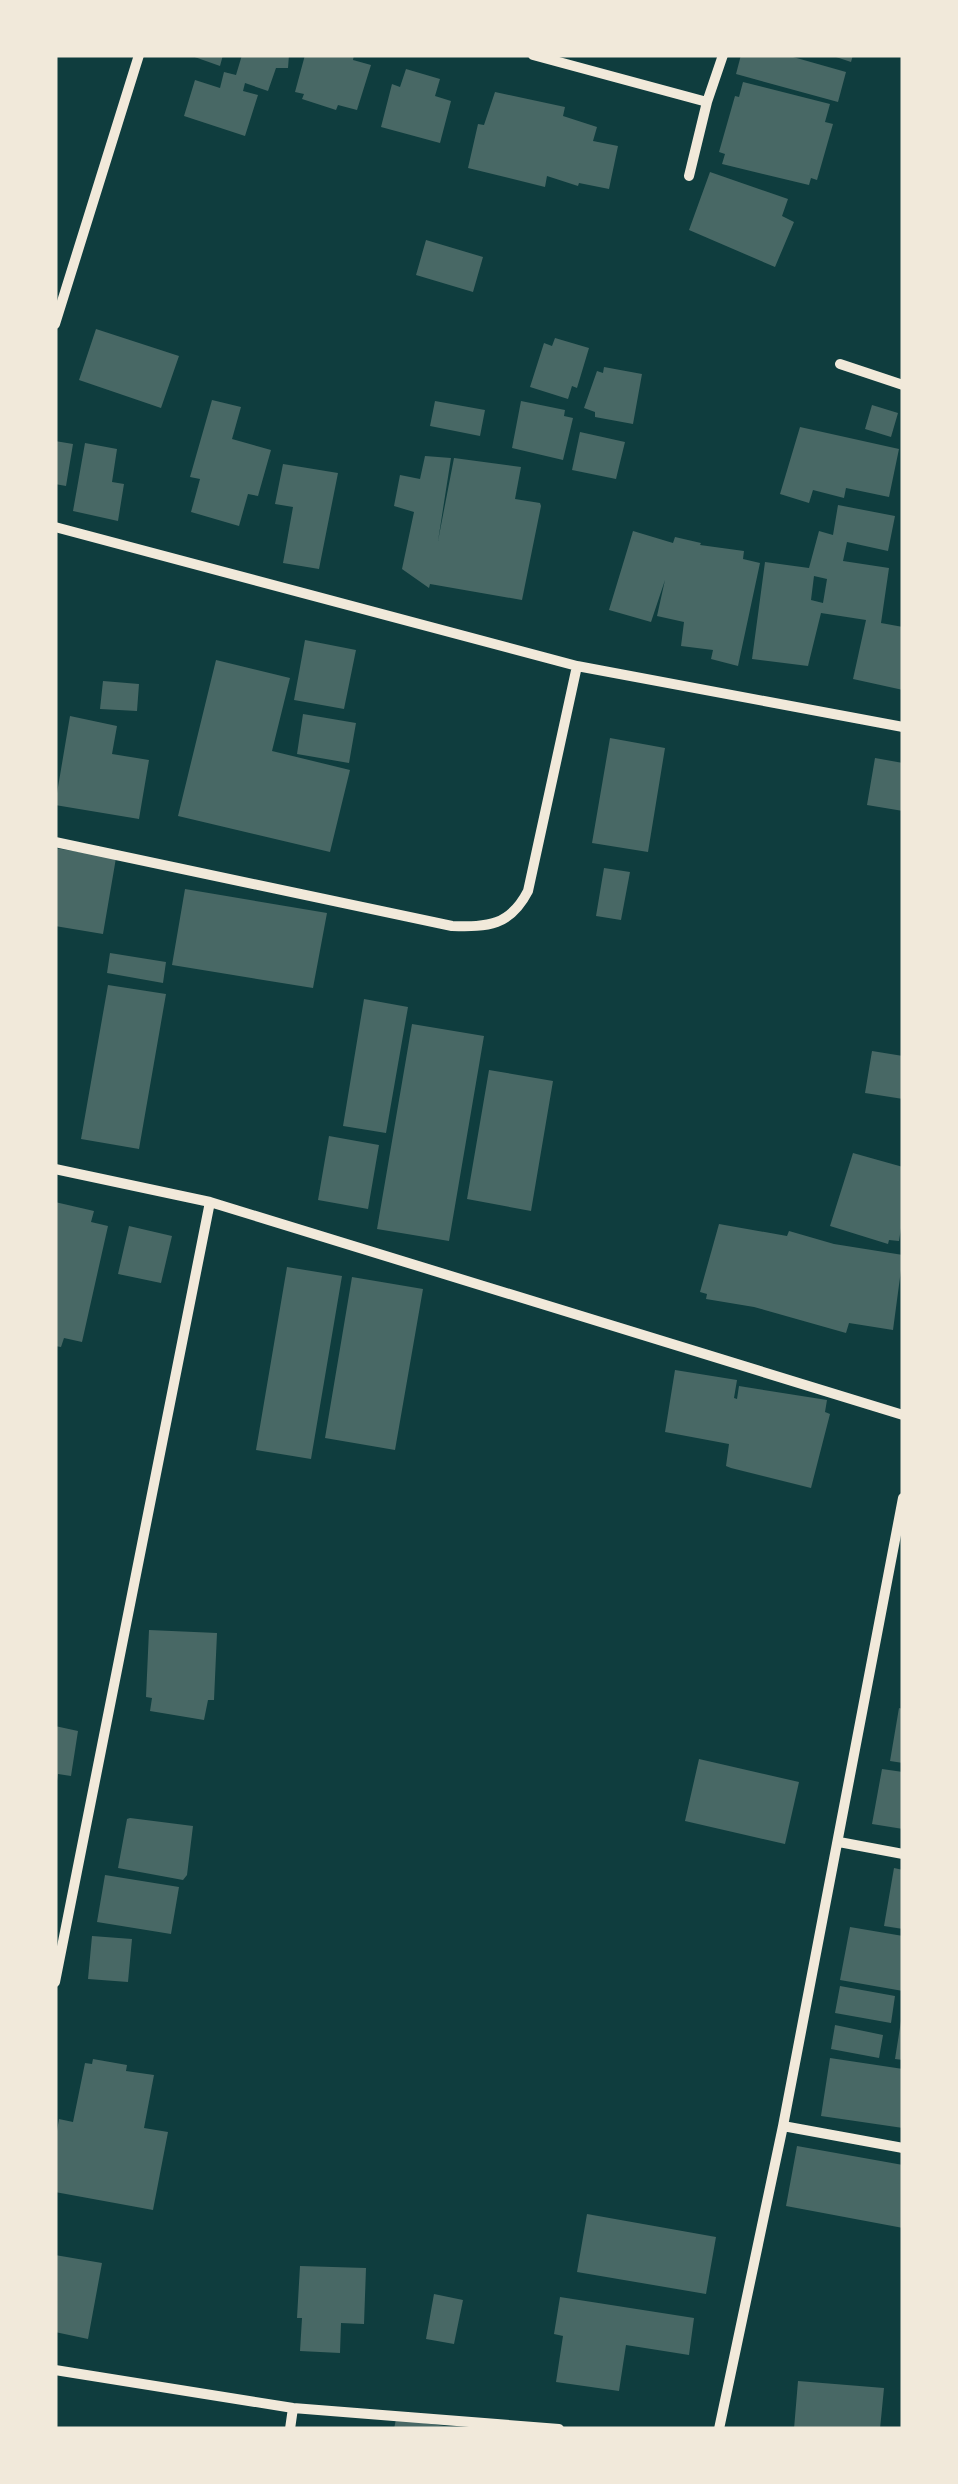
<svg xmlns="http://www.w3.org/2000/svg" width="958" height="2484" viewBox="0 0 958 2484" font-family="'Exo 2',sans-serif">
  <rect width="100%" height="100%" fill="#0f3d3e"/>
  <path fill="#486865" fill-rule="evenodd" d="M 189,55 L 223,55 L 220,66 Z
    M 242,55 L 289,55 L 288,68 L 276,68 L 268,91 L 245,83 L 243,91 L 258,95 L 245,136 L 184,116 L 195,80 L 220,88 L 224,72 L 236,75 Z
    M 305,55 L 354,55 L 353,60 L 371,65 L 357,110 L 338,105 L 336,110 L 302,99 L 304,94 L 295,92 Z
    M 741,55 L 786,55 L 846,72 L 838,102 L 736,74 Z
    M 830,55 L 853,55 L 851,62 Z
    M 406,69 L 440,79 L 435,96 L 451,101 L 440,143 L 381,127 L 392,84 L 400,87 Z
    M 743,82 L 830,104 L 825,122 L 833,124 L 817,180 L 811,178 L 809,185 L 722,164 L 725,154 L 719,152 L 735,96 L 739,97 Z
    M 495,92 L 565,107 L 563,116 L 597,127 L 593,141 L 618,146 L 609,189 L 579,183 L 578,186 L 547,176 L 545,187 L 468,168 L 478,124 L 484,125 Z
    M 710,172 L 788,199 L 782,216 L 794,222 L 775,267 L 689,230 Z
    M 426,240 L 483,257 L 473,292 L 416,275 Z
    M 96,329 L 179,356 L 161,408 L 79,380 Z
    M 555,338 L 589,348 L 577,388 L 572,386 L 568,399 L 530,387 L 544,343 L 552,346 Z
    M 604,367 L 642,374 L 633,424 L 595,417 L 595,412 L 584,408 L 597,371 L 603,373 Z
    M 212,400 L 241,407 L 232,439 L 271,450 L 258,496 L 248,494 L 239,526 L 191,512 L 200,479 L 190,477 Z
    M 435,401 L 485,410 L 480,436 L 430,426 Z
    M 521,401 L 565,410 L 564,416 L 573,418 L 563,460 L 512,448 Z
    M 872,405 L 898,413 L 891,437 L 865,429 Z
    M 800,427 L 899,449 L 889,497 L 846,488 L 844,498 L 813,490 L 809,503 L 780,494 Z
    M 580,432 L 625,442 L 616,479 L 572,470 Z
    M 55,441 L 73,444 L 66,486 L 55,484 Z
    M 85,443 L 117,449 L 112,482 L 124,484 L 118,521 L 73,511 Z
    M 425,456 L 451,458 L 438,541 L 454,458 L 521,467 L 515,499 L 540,503 L 541,506 L 522,600 L 430,584 L 429,588 L 402,569 L 414,512 L 394,506 L 400,475 L 420,479 Z
    M 283,464 L 338,473 L 319,569 L 283,563 L 293,507 L 275,504 Z
    M 838,505 L 895,516 L 888,551 L 847,542 L 843,561 L 889,568 L 881,623 L 903,627 L 903,690 L 853,679 L 866,620 L 821,613 L 808,666 L 752,659 L 765,562 L 809,568 L 819,531 L 833,535 ZM 814,576 L 827,579 L 823,603 L 811,600 Z
    M 633,531 L 673,543 L 675,537 L 701,543 L 700,545 L 744,551 L 743,559 L 760,563 L 738,666 L 711,659 L 713,650 L 681,646 L 684,622 L 657,616 L 665,580 L 651,622 L 609,610 Z
    M 305,640 L 356,650 L 344,709 L 294,700 Z
    M 216,660 L 290,678 L 272,751 L 350,770 L 330,852 L 178,816 Z
    M 103,681 L 139,684 L 137,711 L 100,709 Z
    M 303,714 L 356,723 L 349,763 L 297,754 Z
    M 70,716 L 117,726 L 112,754 L 149,760 L 139,819 L 55,805 Z
    M 610,738 L 665,748 L 648,852 L 592,843 Z
    M 875,758 L 903,763 L 903,811 L 867,805 Z
    M 55,848 L 116,858 L 103,934 L 55,926 Z
    M 604,868 L 630,872 L 621,920 L 596,916 Z
    M 185,889 L 327,913 L 313,988 L 172,965 Z
    M 110,953 L 166,962 L 163,983 L 107,973 Z
    M 108,985 L 166,994 L 139,1149 L 81,1139 Z
    M 364,999 L 408,1007 L 386,1133 L 343,1126 Z
    M 412,1024 L 484,1036 L 449,1241 L 377,1229 Z
    M 872,1051 L 903,1056 L 903,1099 L 865,1093 Z
    M 489,1070 L 553,1081 L 531,1211 L 467,1199 Z
    M 329,1136 L 379,1145 L 368,1209 L 318,1200 Z
    M 853,1153 L 903,1167 L 903,1215 L 899,1241 L 889,1240 L 888,1244 L 830,1226 Z
    M 55,1202 L 94,1211 L 91,1222 L 108,1226 L 82,1342 L 64,1338 L 61,1347 L 55,1346 Z
    M 719,1224 L 787,1236 L 789,1231 L 834,1244 L 903,1255 L 893,1330 L 849,1323 L 846,1333 L 754,1307 L 706,1299 L 707,1294 L 700,1292 Z
    M 129,1226 L 172,1236 L 161,1283 L 118,1274 Z
    M 287,1267 L 342,1276 L 311,1459 L 256,1450 Z
    M 352,1277 L 423,1289 L 395,1450 L 325,1438 Z
    M 675,1370 L 737,1380 L 734,1398 L 737,1399 L 739,1386 L 827,1400 L 825,1412 L 830,1414 L 811,1488 L 731,1468 L 726,1466 L 729,1444 L 665,1432 Z
    M 149,1630 L 217,1633 L 214,1700 L 208,1700 L 204,1720 L 150,1711 L 152,1698 L 146,1697 Z
    M 899,1708 L 903,1709 L 903,1763 L 890,1761 Z
    M 55,1726 L 78,1731 L 71,1776 L 58,1774 L 57,1781 Z
    M 699,1759 L 799,1782 L 785,1844 L 685,1821 Z
    M 882,1769 L 903,1772 L 903,1829 L 872,1824 Z
    M 130,1818 L 193,1826 L 187,1875 L 183,1880 L 118,1868 L 127,1819 Z
    M 894,1868 L 903,1870 L 903,1929 L 884,1926 Z
    M 105,1875 L 179,1887 L 171,1934 L 97,1922 Z
    M 850,1927 L 903,1936 L 903,1991 L 840,1980 Z
    M 92,1936 L 132,1939 L 128,1982 L 88,1979 Z
    M 840,1986 L 895,1996 L 891,2023 L 835,2013 Z
    M 901,2021 L 903,2021 L 903,2060 L 895,2059 Z
    M 835,2025 L 883,2035 L 879,2058 L 831,2049 Z
    M 830,2058 L 903,2069 L 903,2128 L 821,2116 Z
    M 93,2059 L 127,2065 L 126,2071 L 154,2075 L 144,2128 L 168,2132 L 153,2210 L 55,2192 L 55,2143 L 59,2119 L 73,2122 L 85,2063 L 92,2064 Z
    M 797,2146 L 903,2165 L 903,2228 L 786,2206 Z
    M 587,2214 L 716,2237 L 706,2294 L 577,2272 Z
    M 55,2255 L 102,2263 L 88,2339 L 55,2332 Z
    M 300,2266 L 366,2268 L 364,2324 L 341,2323 L 340,2353 L 300,2351 L 302,2318 L 297,2318 Z
    M 434,2294 L 463,2300 L 454,2344 L 426,2339 Z
    M 560,2297 L 694,2318 L 689,2355 L 626,2345 L 619,2391 L 556,2382 L 563,2336 L 554,2334 Z
    M 798,2381 L 884,2388 L 880,2429 L 794,2429 Z
    M 396,2419 L 452,2427 L 452,2429 L 394,2429 Z"/>
  <g fill="none" stroke-linecap="round" stroke-linejoin="round">
    <path stroke="#f1e9da" stroke-width="10" d="M 533,55 L 707,102
      M 689,176 L 707,102 L 723,55
      M 55,324 L 139,55
      M 840,364 L 903,385
      M 55,527 L 577,666 L 903,727
      M 55,842 L 452,926 C 488,927 510,926 528,891 L 577,666
      M 55,1169 L 210,1202 L 903,1415
      M 839,1842 L 903,1854
      M 55,1982 L 210,1202
      M 783,2126 L 903,2148
      M 55,2370 L 293,2408 L 559,2429
      M 290,2429 L 293,2408
      M 719,2429 L 783,2126 L 903,1498"/>
  </g>
  <rect width="958" height="2484" fill="none" stroke="#f1e9da" stroke-width="115"/>
</svg>
